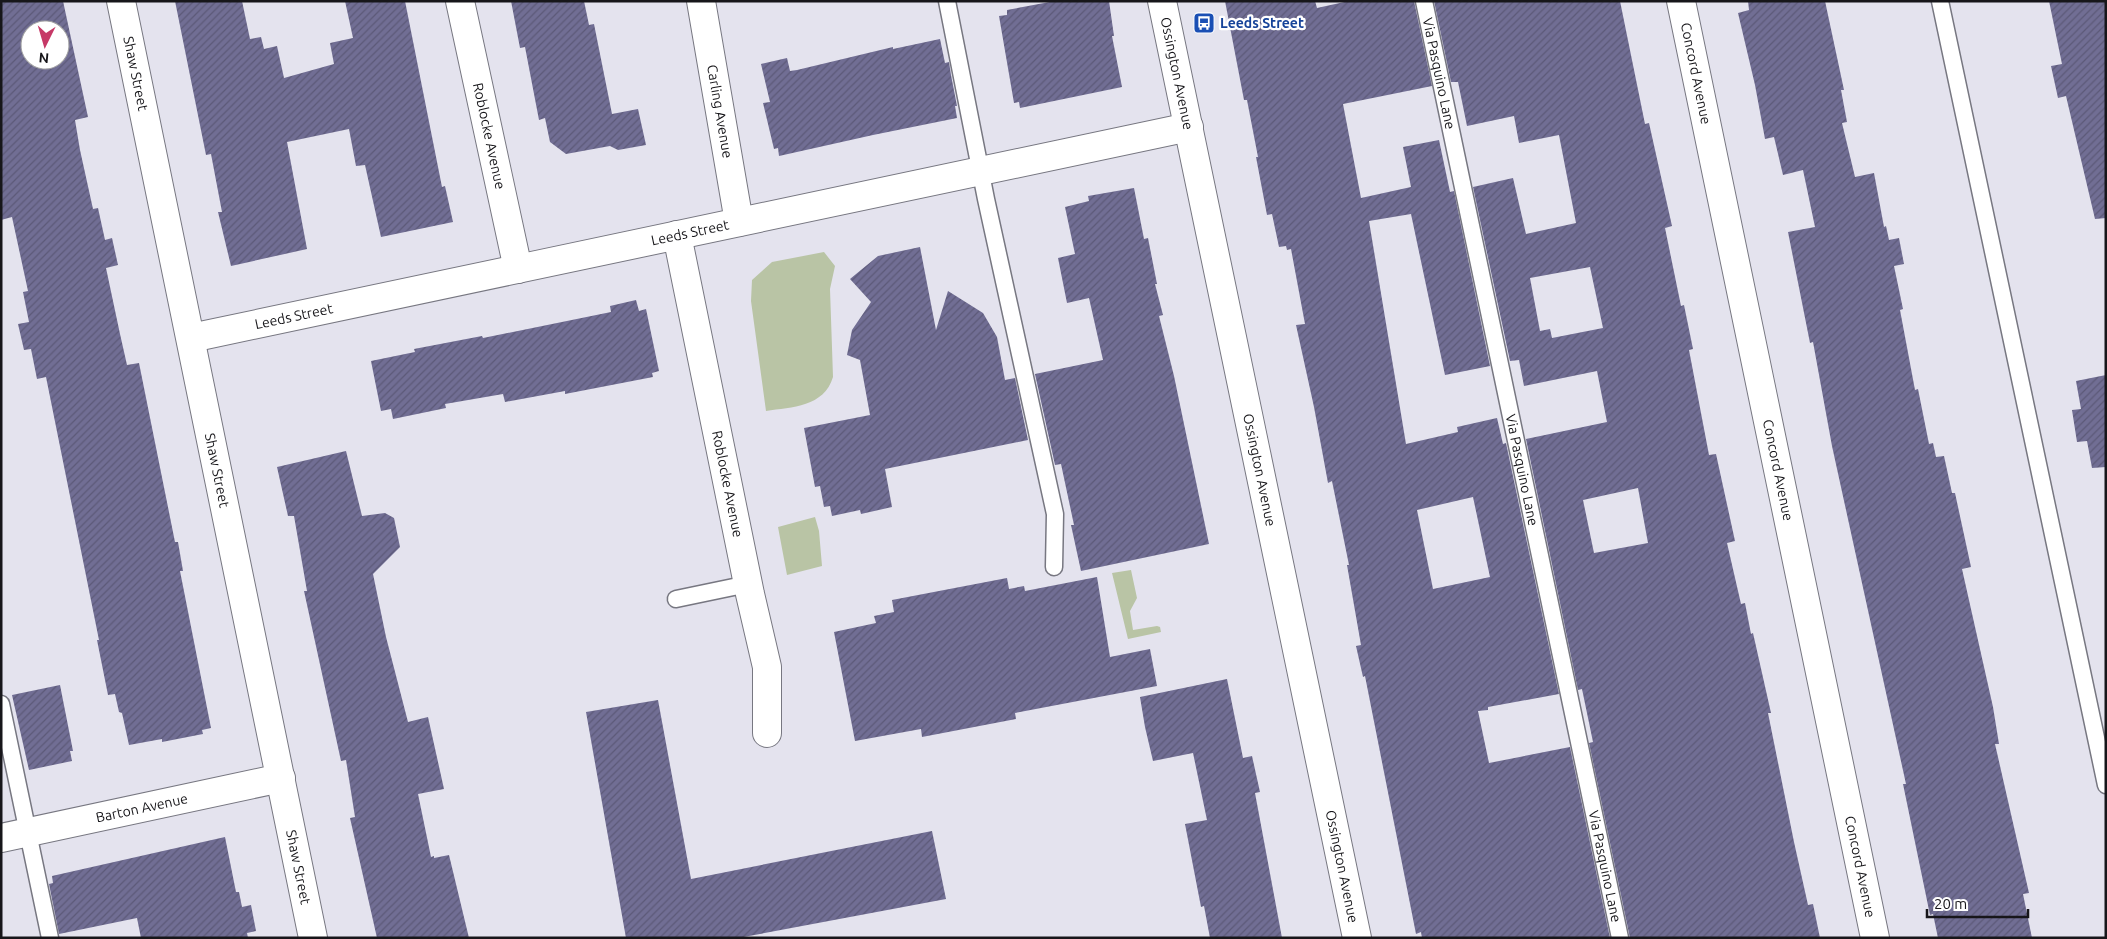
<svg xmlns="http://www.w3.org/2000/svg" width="2107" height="939" viewBox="0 0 2107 939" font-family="Ubuntu,sans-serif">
  <defs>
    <pattern id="building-hatch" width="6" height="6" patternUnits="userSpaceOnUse" patternTransform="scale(1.25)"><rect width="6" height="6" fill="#716e94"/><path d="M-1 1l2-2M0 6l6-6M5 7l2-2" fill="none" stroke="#5c5978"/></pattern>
  </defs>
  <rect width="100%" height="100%" fill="#e4e3ee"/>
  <path fill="#b9c4a5" d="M 824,252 L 835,266 L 830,289 L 833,377 C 824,407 792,407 766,411 L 751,301 L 752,280 L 772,262 Z
    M 815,517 L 819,531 L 822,566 L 787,575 L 778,527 Z
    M 1131,570 L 1137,598 L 1130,611 L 1133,630 L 1157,626 L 1160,627 L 1161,632 L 1128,639 L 1112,573 Z"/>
  <path fill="url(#building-hatch)" fill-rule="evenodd" d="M 1,1 L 63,1 L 88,117 L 75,120 L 80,150 L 93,209 L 98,208 L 105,240 L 112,238 L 118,265 L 106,268 L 120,334 L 127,365 L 139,363 L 175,542 L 178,542 L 183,571 L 180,571 L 211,728 L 202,730 L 203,734 L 162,742 L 162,739 L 129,745 L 122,713 L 119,712 L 115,694 L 108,695 L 97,640 L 99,640 L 46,377 L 37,379 L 31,349 L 24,350 L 18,324 L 29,322 L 23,292 L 28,291 L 12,217 L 1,220 ZM 30,30 L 60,30 L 60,60 L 30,60 Z
    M 175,1 L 242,1 L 250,39 L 261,37 L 264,49 L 277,46 L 284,78 L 334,64 L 330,43 L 353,38 L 345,1 L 405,1 L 442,187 L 445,186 L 453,222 L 381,237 L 365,165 L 356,166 L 349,129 L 287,142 L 307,249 L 231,266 L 218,212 L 222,212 L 211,154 L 206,155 Z
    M 511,1 L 584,1 L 589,25 L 594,24 L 612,114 L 638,109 L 646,145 L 618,150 L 610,146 L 566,154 L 550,142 L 545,118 L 539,120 L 525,47 L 520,48 Z
    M 1055,1 L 1109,1 L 1114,36 L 1112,36 L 1122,87 L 1020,108 L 1019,102 L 1014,103 L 999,16 L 1007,15 L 1007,10 Z
    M 1225,1 L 1315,1 L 1317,8 L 1349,1 L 1414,1 L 1432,86 L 1343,104 L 1361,198 L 1411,187 L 1403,147 L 1439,140 L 1450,192 L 1454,191 L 1490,366 L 1445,375 L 1411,214 L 1369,221 L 1406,444 L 1458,432 L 1457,427 L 1497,418 L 1503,444 L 1506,443 L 1559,694 L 1488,707 L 1488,710 L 1478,711 L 1489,763 L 1570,747 L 1610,938 L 1422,938 L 1421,932 L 1416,934 L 1365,676 L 1363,677 L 1356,646 L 1361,645 L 1347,565 L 1349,565 L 1332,481 L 1328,483 L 1314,407 L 1296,325 L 1305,324 L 1291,249 L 1287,250 L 1286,246 L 1279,247 L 1272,214 L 1267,215 L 1256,157 L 1258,157 L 1247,100 L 1244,100 ZM 1473,497 L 1490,577 L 1433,589 L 1417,510 Z
    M 1434,1 L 1620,1 L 1645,124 L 1649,123 L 1672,226 L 1665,228 L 1681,306 L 1684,305 L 1693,349 L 1689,350 L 1709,455 L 1716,454 L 1735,541 L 1727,543 L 1741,604 L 1745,603 L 1751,634 L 1753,633 L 1771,713 L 1768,713 L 1794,842 L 1808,905 L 1813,904 L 1820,938 L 1630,938 L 1589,743 L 1593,742 L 1582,689 L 1578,690 L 1526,439 L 1607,422 L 1597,371 L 1524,386 L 1519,360 L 1510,361 L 1473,187 L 1513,178 L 1526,234 L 1576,223 L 1559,135 L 1519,143 L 1514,116 L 1467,126 L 1458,82 L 1451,82 ZM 1590,267 L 1603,328 L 1552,338 L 1550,329 L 1540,331 L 1530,278 ZM 1638,488 L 1648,543 L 1594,553 L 1583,500 Z
    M 1748,1 L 1825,1 L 1844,90 L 1841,90 L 1847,122 L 1842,123 L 1855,177 L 1874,173 L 1884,227 L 1886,226 L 1889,240 L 1899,238 L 1904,264 L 1894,266 L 1903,309 L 1900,310 L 1915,390 L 1918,389 L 1929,444 L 1933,443 L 1936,457 L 1944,456 L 1952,493 L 1955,493 L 1971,567 L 1962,569 L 1993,707 L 1999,744 L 1995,744 L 2029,893 L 2023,894 L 2032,938 L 1938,938 L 1933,914 L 1930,915 L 1903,784 L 1906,784 L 1832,446 L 1813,342 L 1810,343 L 1788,232 L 1815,227 L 1803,170 L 1783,175 L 1774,137 L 1765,139 L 1755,85 L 1738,13 L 1749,10 Z
    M 2049,1 L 2106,1 L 2106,218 L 2095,219 L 2066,96 L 2058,98 L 2051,66 L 2062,64 Z
    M 940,39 L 945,63 L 949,62 L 951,75 L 957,106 L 955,106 L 957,118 L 873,135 L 779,156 L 778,148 L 774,149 L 763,103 L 770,102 L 761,64 L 787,58 L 790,71 L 797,70 L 893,47 L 893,49 Z
    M 1134,188 L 1144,239 L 1148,238 L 1157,284 L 1155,284 L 1163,315 L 1159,316 L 1174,376 L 1209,544 L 1081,571 L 1071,525 L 1074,525 L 1061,464 L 1055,465 L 1035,374 L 1103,360 L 1089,298 L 1067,303 L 1058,258 L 1075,254 L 1065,207 L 1089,201 L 1088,196 Z
    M 920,247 L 936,330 L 948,291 L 983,313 L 997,337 L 1005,380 L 1015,378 L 1028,440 L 885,469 L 892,507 L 861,514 L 860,510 L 832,516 L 830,506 L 824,507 L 820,486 L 815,487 L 804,428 L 870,415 L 860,360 L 847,355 L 852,330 L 871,302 L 850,279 L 878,256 Z
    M 636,300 L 639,311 L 646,309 L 659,371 L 652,373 L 653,377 L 565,394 L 565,391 L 505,402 L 503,394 L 445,404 L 446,408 L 393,419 L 391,409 L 381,411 L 371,361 L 415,352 L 414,349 L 482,336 L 483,338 L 611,312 L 610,306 Z
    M 2106,375 L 2106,467 L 2092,468 L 2087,441 L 2077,442 L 2072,410 L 2081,409 L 2076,381 Z
    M 346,451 L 362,516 L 385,513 L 394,518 L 400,547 L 373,574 L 386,637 L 408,722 L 428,717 L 444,789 L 418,794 L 431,857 L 434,856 L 434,858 L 449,855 L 469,938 L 377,938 L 350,818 L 355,817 L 346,760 L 341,761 L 304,591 L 307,591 L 294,516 L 288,516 L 277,467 Z
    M 1097,577 L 1110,657 L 1150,649 L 1157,686 L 1015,713 L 1016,719 L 922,737 L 921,729 L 855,741 L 834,632 L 876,623 L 874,616 L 894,612 L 892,600 L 1007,578 L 1009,589 L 1024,586 L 1025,591 Z
    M 1227,679 L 1243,758 L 1252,756 L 1260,792 L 1255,793 L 1282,938 L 1210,938 L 1204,906 L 1201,907 L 1185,824 L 1207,820 L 1193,753 L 1153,761 L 1145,727 L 1140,697 Z
    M 60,685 L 73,751 L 70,751 L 72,761 L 29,770 L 12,695 Z
    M 658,700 L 691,879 L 932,831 L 946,899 L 738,938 L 626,938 L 586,712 Z
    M 225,837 L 236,892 L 239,892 L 242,907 L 251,905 L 256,931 L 247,933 L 248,938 L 141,938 L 137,918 L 59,934 L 49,884 L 53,883 L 52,876 Z"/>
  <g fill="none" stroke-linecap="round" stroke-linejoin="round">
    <g stroke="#777781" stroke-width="19">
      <g id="service">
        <path d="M 947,1 L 986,199 L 1055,514 L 1054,567"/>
        <path id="s1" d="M 1424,1 L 1620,938"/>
        <path d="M 1940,1 L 2106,785"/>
        <path d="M 676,599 L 748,584"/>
        <path d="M 1,704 L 50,938"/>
      </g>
    </g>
    <g stroke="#777781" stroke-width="30">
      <g id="minor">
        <path id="s2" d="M 121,1 L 313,938"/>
        <path id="s3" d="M 460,1 L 518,269"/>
        <path id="s4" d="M 701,1 L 739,222"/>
        <path id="s5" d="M 1681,1 L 1875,938"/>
        <path id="s6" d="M 677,235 L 750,594 L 767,667 L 767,733"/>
        <path id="s7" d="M 191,338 L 1189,127"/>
        <path id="s8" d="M 1,838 L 281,778"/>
      </g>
    </g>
    <g stroke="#777781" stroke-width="30">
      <g id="tertiary">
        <path id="s9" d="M 1162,1 L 1357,938"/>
      </g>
    </g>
    <use href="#service" stroke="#fff" stroke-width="16"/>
    <use href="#minor" stroke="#fff" stroke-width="28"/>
    <use href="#tertiary" stroke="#fff" stroke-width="28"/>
  </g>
  <defs>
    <g id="bus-square" transform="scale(1.125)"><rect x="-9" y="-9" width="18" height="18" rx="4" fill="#1a4fb4" stroke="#fff"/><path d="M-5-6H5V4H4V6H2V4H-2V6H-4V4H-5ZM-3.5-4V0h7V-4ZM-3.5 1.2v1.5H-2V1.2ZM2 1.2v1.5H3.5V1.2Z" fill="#fff"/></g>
  </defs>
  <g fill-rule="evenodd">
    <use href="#bus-square" x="1204" y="23"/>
  </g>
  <g text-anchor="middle" stroke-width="4.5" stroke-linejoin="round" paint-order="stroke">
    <g font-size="14" font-weight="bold" fill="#164399" stroke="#fff" text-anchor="start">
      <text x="1220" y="28">Leeds Street</text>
    </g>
    <g font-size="14" fill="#17161a" stroke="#fff">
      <text dy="5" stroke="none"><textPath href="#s2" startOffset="74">Shaw Street</textPath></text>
      <text dy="5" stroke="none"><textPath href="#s9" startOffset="74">Ossington Avenue</textPath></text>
      <text dy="5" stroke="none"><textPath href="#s1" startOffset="74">Via Pasquino Lane</textPath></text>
      <text dy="5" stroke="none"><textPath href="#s5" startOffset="74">Concord Avenue</textPath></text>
      <text dy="5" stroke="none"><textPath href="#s4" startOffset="112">Carling Avenue</textPath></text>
      <text dy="5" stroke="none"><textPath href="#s3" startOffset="138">Roblocke Avenue</textPath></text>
      <text dy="5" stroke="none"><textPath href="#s7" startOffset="510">Leeds Street</textPath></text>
      <text dy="5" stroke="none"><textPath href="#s7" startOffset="105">Leeds Street</textPath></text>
      <text dy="5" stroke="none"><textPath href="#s2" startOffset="479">Shaw Street</textPath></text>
      <text dy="5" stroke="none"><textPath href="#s9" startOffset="479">Ossington Avenue</textPath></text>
      <text dy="5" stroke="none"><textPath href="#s1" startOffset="479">Via Pasquino Lane</textPath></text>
      <text dy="5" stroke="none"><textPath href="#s5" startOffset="479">Concord Avenue</textPath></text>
      <text dy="5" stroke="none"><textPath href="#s6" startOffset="254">Roblocke Avenue</textPath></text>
      <text dy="5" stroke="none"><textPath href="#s8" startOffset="144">Barton Avenue</textPath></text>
      <text dy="5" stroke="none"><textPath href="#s2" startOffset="884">Shaw Street</textPath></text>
      <text dy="5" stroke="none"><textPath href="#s9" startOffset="884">Ossington Avenue</textPath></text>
      <text dy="5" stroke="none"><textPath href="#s1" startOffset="884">Via Pasquino Lane</textPath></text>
      <text dy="5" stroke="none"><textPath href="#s5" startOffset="884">Concord Avenue</textPath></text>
    </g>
  </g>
  <rect width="2107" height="939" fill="none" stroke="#17161a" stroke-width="5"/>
  <g transform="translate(45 45) rotate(185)"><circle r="24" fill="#ffffff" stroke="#a2a2a3"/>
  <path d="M0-4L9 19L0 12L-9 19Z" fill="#c63967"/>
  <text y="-8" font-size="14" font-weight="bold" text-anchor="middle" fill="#17161a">N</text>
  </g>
  <path d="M1927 909v8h101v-8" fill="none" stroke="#17161a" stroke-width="2.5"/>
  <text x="1934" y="909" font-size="15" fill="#17161a" stroke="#ffffff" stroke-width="4" paint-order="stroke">20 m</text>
</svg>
